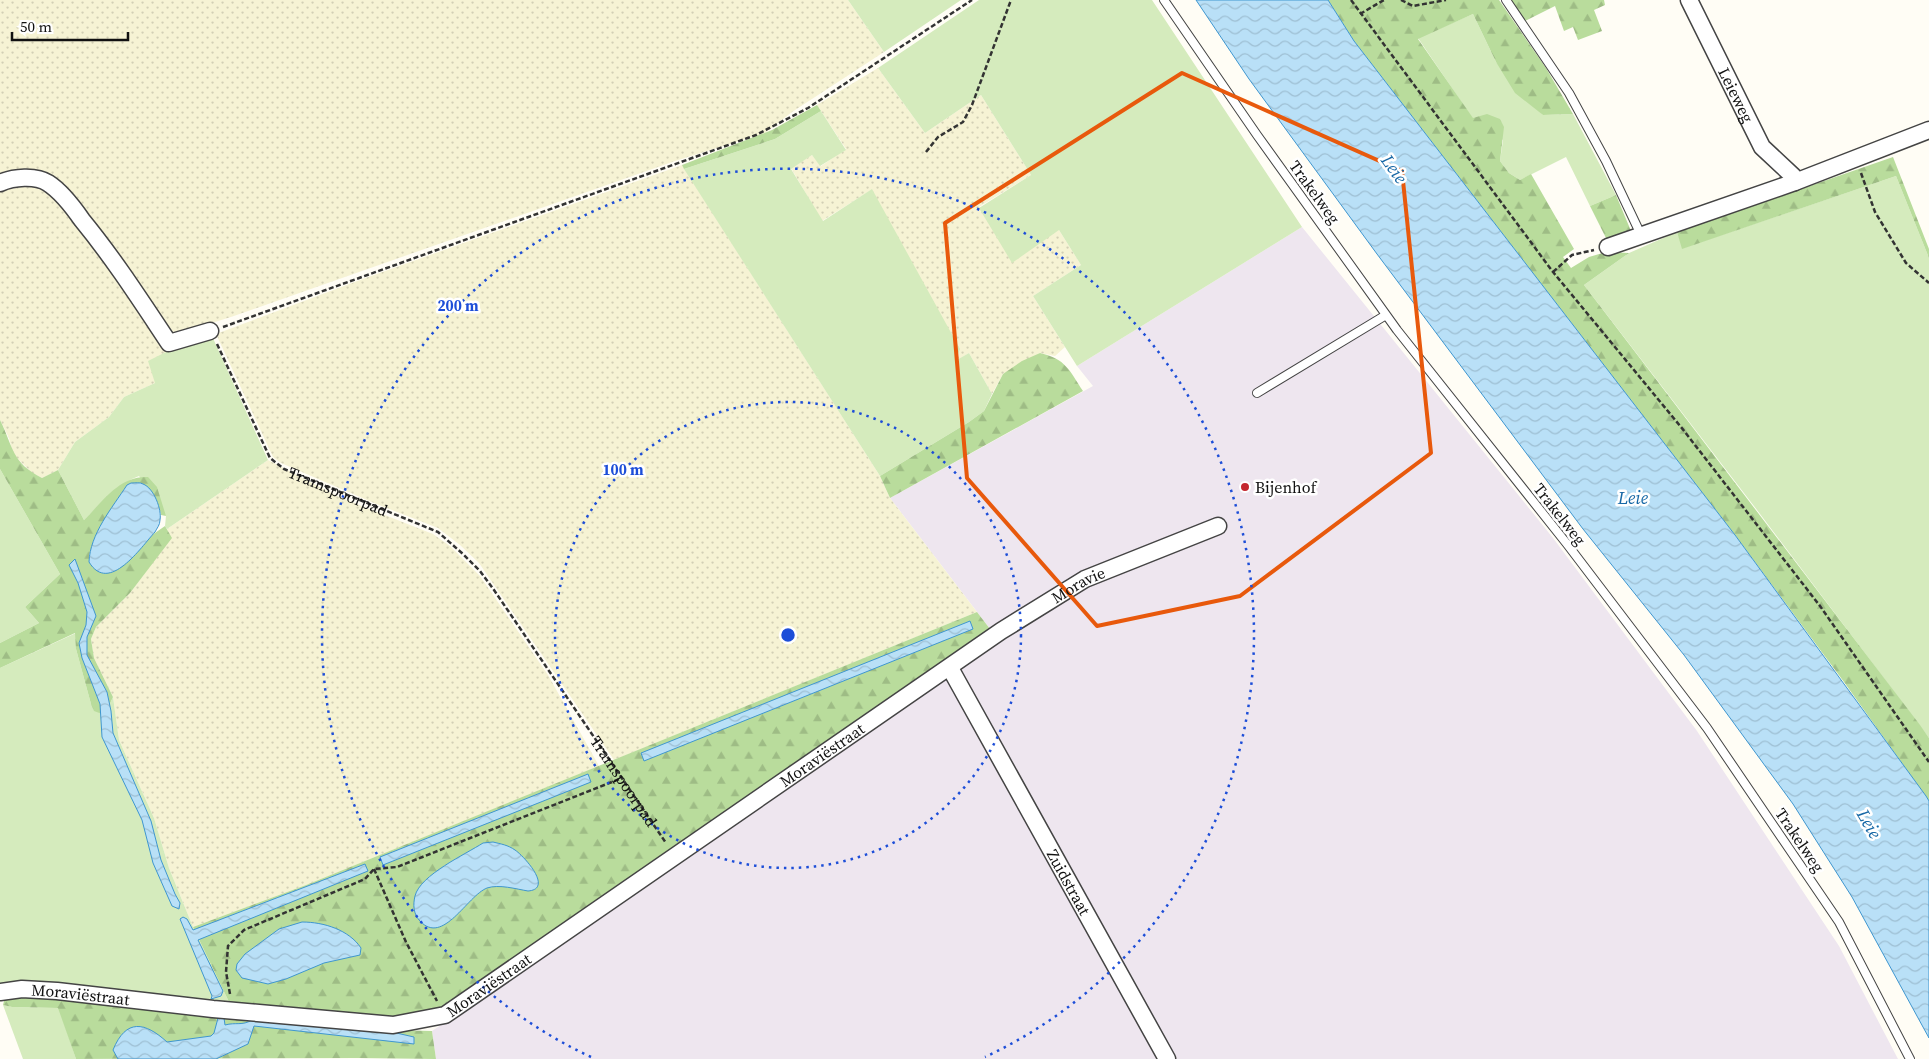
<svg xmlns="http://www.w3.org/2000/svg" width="1929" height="1059" viewBox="0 0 1929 1059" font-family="'Source Serif 4',serif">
  <defs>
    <pattern id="farmland-dots" width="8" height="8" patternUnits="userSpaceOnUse" patternTransform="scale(1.25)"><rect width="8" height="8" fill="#f6f3d4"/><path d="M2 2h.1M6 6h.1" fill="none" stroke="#d2cfb5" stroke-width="1.8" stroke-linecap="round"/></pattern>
    <pattern id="forest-firs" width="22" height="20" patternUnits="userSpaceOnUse" patternTransform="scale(1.25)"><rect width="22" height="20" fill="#b9dc9c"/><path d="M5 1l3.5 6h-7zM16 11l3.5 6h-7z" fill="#9ebc85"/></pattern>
    <pattern id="water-waves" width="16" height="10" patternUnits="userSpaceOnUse" patternTransform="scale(1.25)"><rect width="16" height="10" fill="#b9e0f7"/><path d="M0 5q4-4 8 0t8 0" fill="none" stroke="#9ebfd3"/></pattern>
  </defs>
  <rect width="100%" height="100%" fill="#fffdf5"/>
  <path fill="#eee6ef" d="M 1302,227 L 1553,538 L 1697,731 L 1839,946 L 1898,1059 L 436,1059 L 432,1031 L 577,934 L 1000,642 L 890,498 L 1093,386 L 1077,366 Z"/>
  <path fill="url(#farmland-dots)" d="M 0,0 L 848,0 L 884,52 L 792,112 L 765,133 L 675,161 L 231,317 L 186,331 L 170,332 L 167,324 L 59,185 L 17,173 L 0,174 Z
    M 878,68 L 925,133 L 981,95 L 1031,175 L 979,207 L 1059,230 L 1081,265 L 1033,296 L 1065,347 L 1055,356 L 1040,353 L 1003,374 L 992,394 L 969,353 L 954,362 L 871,190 L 822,221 L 791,168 L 812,155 L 821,166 L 846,149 L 817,105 Z
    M 682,165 L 880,476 L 890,498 L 977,612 L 614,760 L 479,563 L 460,545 L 438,528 L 374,503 L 281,463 L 273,457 L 216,334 L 360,280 Z
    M 27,186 L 37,187 L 48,190 L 58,199 L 170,350 L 155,383 L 124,397 L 109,417 L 75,442 L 58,470 L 42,478 L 32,473 L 13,454 L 9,438 L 0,420 L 0,191 Z
    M 268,460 L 339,497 L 433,534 L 450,546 L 480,576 L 548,675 L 599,766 L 306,885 L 193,927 L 169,868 L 154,818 L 119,740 L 113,697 L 94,658 L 91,639 L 96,627 L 130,593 L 171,538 L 167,529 Z"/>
  <path fill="#d5ebbd" d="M 848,0 L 961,0 L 884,52 Z
    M 979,0 L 1152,0 L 1302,227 L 1077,366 L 1033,296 L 1081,265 L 1059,230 L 1012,263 L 979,208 L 1031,175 L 981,95 L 925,133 L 878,68 Z
    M 1473,14 L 1496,62 L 1543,115 L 1573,114 L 1616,195 L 1590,206 L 1566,157 L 1520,180 L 1509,173 L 1500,161 L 1503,140 L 1473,119 L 1418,38 Z
    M 821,111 L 846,150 L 820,166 L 812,155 L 791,169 L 823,221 L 872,189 L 960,349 L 955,361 L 969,353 L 992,394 L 984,411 L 969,422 L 880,476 L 684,169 L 775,139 Z
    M 1896,176 L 1929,258 L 1929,738 L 1757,510 L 1584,285 L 1629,253 L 1677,232 L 1683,248 Z
    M 212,336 L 268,460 L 167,529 L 165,526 L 166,516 L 139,476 C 115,485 101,503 84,520 L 58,470 L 75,442 L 109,417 L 124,397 L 155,383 L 148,361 L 170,350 Z
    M 0,469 L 60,574 L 25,607 L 39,623 L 0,643 Z
    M 76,633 L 76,649 L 91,704 L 107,710 L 113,697 L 119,740 L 154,818 L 169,868 L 193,927 L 229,1002 L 29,983 L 10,982 L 0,984 L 0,668 Z
    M 3,1005 L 12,1007 L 59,1008 L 76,1059 L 23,1059 Z"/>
  <path fill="url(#forest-firs)" d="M 1328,0 L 1499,0 L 1546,68 L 1573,114 L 1543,115 L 1515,93 L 1496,62 L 1473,14 L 1418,39 L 1473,118 L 1487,114 L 1500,119 L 1504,127 L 1500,161 L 1509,173 L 1520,180 L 1531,174 L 1574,249 L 1563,257 L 1571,268 L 1589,257 L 1606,252 L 1629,253 L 1584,285 L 1920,725 L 1929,738 L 1929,801 L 1844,682 L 1735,535 L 1354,41 Z
    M 1511,0 L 1604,0 L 1605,5 L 1594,10 L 1602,31 L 1578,40 L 1573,27 L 1564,31 L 1555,6 L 1525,21 Z
    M 817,105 L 821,111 L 775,139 L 684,169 L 682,165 L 772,130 Z
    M 1893,157 L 1929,249 L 1929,258 L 1896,176 L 1682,249 L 1677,232 Z
    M 1616,195 L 1631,231 L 1607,240 L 1590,206 Z
    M 1040,353 C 1066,359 1069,370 1083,391 L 890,498 L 880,476 L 969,422 L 984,411 L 1003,374 L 1022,361 Z
    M 0,420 C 14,448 11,462 42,478 L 58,470 L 84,520 C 102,502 120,475 148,477 L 157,487 L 166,516 L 161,515 C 158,500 147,475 127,486 L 107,516 L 89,555 L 89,562 L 137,551 L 152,535 L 165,526 L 172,538 L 130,593 L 96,627 L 91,639 L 94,658 L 113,697 L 107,710 L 102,714 L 94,711 L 91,704 L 76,649 L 75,633 L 0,668 L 0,643 L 39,623 L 25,607 L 60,574 L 0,469 Z
    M 977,612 L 990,629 L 680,848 L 446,1009 L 396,1020 L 289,1010 L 229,1002 L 193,927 L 306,885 Z
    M 71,996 L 394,1030 L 432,1031 L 436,1059 L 359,1058 L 76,1059 L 58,1008 L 12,1007 L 3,1005 L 5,997 Z"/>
  <path fill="url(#water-waves)" stroke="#3f96cf" d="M 1196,0 L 1328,0 L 1354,41 L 1735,535 L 1926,796 L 1929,801 L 1929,1038 L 1852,897 L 1793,804 L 1684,655 L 1583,529 L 1377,254 L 1249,79 Z
    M 131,483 C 135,483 140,482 143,484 C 154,488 162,510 160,520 C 160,525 157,528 155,532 C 141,547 109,595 89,562 C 90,534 112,508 127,485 Z
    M 75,559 L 96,616 L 87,637 L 87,655 L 107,692 L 111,711 L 113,733 L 151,821 L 161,860 L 175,894 L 180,903 L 179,909 L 172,906 L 153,863 L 142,820 L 102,737 L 100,704 L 82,658 L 79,643 L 86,625 L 87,612 L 78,583 L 69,565 Z
    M 970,621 L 973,629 L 644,761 L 641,753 Z
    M 588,774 L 591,782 L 383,865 L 380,857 Z
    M 493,842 C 501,844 508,845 515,850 C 524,856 554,889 528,891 C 516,889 499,884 487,888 C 467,896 443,946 420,921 C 413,914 413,904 415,896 C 420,875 466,854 483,843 Z
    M 365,864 L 368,871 L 198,940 L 223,991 L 221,996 L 211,999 L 212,996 L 180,919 L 183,917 L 187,919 L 193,930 Z
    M 302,922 C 324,922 349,930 361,948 L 360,955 L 324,963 L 286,979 L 268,984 L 242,978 L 236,970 L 237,964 L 245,954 L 279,929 Z
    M 218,1018 L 224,1018 L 225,1025 C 236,1022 242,1026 252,1020 L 392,1032 L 414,1037 L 414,1044 L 254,1026 L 248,1044 L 216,1059 L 118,1059 L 113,1050 C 126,1018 145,1022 167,1042 L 211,1036 L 214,1033 Z"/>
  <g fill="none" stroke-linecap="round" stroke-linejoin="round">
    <g stroke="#444" stroke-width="10">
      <path id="lane" d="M 1164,0 L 1257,135 L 1397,330 L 1567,544 L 1707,728 L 1839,922 L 1910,1059
        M 1506,0 L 1569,93 L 1606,161 L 1642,237
        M 1257,393 L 1386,315"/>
    </g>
    <g stroke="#444" stroke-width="19">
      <g id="street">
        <path id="s2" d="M 1689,0 L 1762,147 L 1793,176 L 1795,182"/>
        <path d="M 0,183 C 13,177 36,175 48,183 C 62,192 73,207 82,220 C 114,259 141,301 169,343 L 210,331"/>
        <path d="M 1608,247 L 1795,182 L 1929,130"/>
        <path id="s3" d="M 950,668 L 1167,1059"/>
        <path id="s4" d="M 0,992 L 22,989 L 57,991 L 213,1009 L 393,1025 L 445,1015 L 1001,631 L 1085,579 L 1218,526"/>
      </g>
    </g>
    <g stroke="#333" stroke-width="2.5" stroke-dasharray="5 2.5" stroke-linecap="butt">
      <path d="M 1351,0 L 1553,272 L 1681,427 L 1820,606 L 1929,762"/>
      <path d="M 1401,0 L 1413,6 L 1446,0"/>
      <path d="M 1360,14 L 1384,0"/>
      <path d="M 926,152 L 938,137 L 963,122 L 972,105 L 1011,0"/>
      <path d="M 1861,173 L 1875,212 L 1906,263 L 1929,283"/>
      <path d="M 1553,272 L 1572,255 L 1594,250"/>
      <path d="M 223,327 L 756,135 L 808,108 L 972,0"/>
      <path id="s1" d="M 217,344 L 270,458 L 284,469 L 438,532 L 463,554 L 480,571 L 494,590 L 666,843"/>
      <path d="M 374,869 L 406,942 L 437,1001"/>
      <path d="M 230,994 L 226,972 L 228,946 L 244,930 L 365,879 L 374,869 L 397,867 L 622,778"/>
    </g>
    <use href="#lane" stroke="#fff" stroke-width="8"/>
    <use href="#street" stroke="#fff" stroke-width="16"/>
  </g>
  <path fill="none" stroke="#e8590c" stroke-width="4" stroke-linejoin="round" d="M 1182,73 L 1402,171 L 1431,453 L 1240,596 L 1097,626 L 967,478 L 945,223 Z"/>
  <g fill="none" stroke="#1d4ed8" stroke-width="2.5" stroke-dasharray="2.5 5">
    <circle cx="788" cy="635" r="233"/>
    <path d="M591 1057A466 466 0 1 1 985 1057"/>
  </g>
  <circle fill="#c4262e" stroke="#fff" stroke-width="2" cx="1245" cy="487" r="5"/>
  <g text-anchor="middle" stroke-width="5" stroke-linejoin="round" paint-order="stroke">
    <g font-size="16" fill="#111" stroke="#fff">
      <text dy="6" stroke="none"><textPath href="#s2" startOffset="106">Leieweg</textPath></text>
      <text transform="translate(1315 192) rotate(54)" y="6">Trakelweg</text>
      <text dy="6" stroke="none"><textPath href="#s1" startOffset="202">Tramspoorpad</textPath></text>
      <text transform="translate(1560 514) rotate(52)" y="6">Trakelweg</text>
      <text dy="6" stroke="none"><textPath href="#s4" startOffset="1214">Moravie</textPath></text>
      <text dy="6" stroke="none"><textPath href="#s4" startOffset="906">Moraviëstraat</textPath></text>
      <text dy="6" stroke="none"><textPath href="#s1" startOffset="622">Tramspoorpad</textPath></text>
      <text transform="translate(1800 840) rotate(56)" y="6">Trakelweg</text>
      <text dy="6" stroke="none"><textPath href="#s3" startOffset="245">Zuidstraat</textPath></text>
      <text dy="6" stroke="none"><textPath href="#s4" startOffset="501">Moraviëstraat</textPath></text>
      <text dy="6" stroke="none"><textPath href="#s4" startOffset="81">Moraviëstraat</textPath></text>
    </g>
    <g font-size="16" fill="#111" stroke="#fff" text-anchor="start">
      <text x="1255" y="493">Bijenhof</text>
    </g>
    <g font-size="18" font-style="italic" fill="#1768a6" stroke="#fff">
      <text transform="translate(1394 169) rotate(54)" y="6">Leie</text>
      <text x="1633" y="504">Leie</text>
      <text transform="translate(1869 824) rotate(60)" y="6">Leie</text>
    </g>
  </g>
  <circle cx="788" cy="635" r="8" fill="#1d4ed8" stroke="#fff" stroke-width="2.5"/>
  <g font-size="15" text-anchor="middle" font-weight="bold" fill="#1d4ed8" stroke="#fff" stroke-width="5" stroke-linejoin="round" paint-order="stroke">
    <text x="458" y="311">200 m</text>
    <text x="623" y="475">100 m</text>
  </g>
  <path d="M12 32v8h116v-8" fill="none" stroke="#111111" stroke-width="2.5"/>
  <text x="20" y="32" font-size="15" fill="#111111" stroke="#ffffff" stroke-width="4" paint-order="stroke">50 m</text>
</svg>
